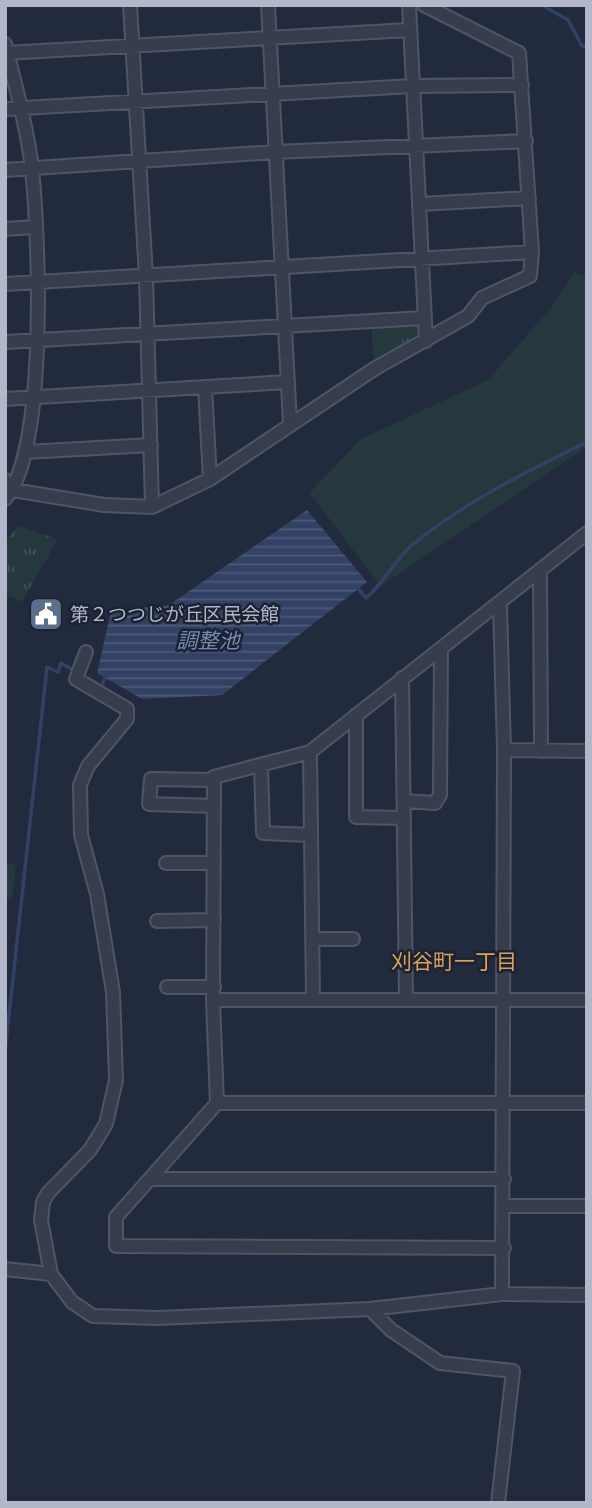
<svg xmlns="http://www.w3.org/2000/svg" width="592" height="1508" viewBox="0 0 592 1508" font-family="'Work Sans','Noto Sans JP',sans-serif">
  <defs>
    <pattern id="park-tufts" width="24" height="20" patternUnits="userSpaceOnUse" patternTransform="scale(1.75)"><rect width="24" height="20" fill="#24383e"/><path d="M3 7l-1-3M5 7V3M7 7l1-3M15 17l-1-3M17 17v-4M19 17l1-3" fill="none" stroke="#415359"/></pattern>
    <pattern id="water-rules" width="6" height="5" patternUnits="userSpaceOnUse" patternTransform="scale(1.75)"><rect width="6" height="5" fill="#334164"/><path d="M0 2.5h6" fill="none" stroke="#4e5a79"/></pattern>
  </defs>
  <rect width="100%" height="100%" fill="#222a3d"/>
  <path fill="#24383e" d="M 574,272 L 587,278 L 587,447 L 381,586 L 309,493 L 361,439 L 488,380 L 553,305 Z
    M 5,864 L 16,864 L 12,899 L 5,898 Z"/>
  <path fill="url(#park-tufts)" d="M 424,318 L 426,341 L 374,369 L 371,320 Z
    M 18,526 L 58,539 L 22,602 L 5,594 L 5,541 Z"/>
  <path fill="url(#water-rules)" d="M 307,510 L 367,582 L 222,695 L 142,699 L 97,673 L 111,611 L 169,605 Z"/>
  <g fill="none" stroke-linecap="round" stroke-linejoin="round">
    <path stroke="#334164" stroke-width="3.5" d="M 542,5 L 568,20 L 582,46 L 587,46
      M 357,587 L 366,598 C 384,583 394,561 411,546 C 464,502 526,472 587,442
      M 5,1052 L 47,667 L 58,672 L 61,663 L 101,686 L 107,675"/>
    <g stroke="#4e5565" stroke-width="16">
      <path id="minor" d="M 130,5 L 146,276 L 152,507
        M 268,5 L 290,423
        M 409,5 L 426,341
        M 5,44 C 15,84 27,127 32,169 C 39,236 48,450 5,499
        M 5,53 L 409,30
        M 5,109 L 413,86 L 522,85
        M 5,170 L 275,152 L 526,141
        M 420,204 L 529,198
        M 5,229 L 34,227
        M 5,284 L 532,252
        M 5,342 L 424,318
        M 205,387 L 210,479
        M 5,399 L 288,382
        M 26,452 L 151,445
        M 5,480 L 13,490 L 104,505 L 152,507 L 210,479 L 374,369 L 468,316 L 482,298 L 530,276 L 532,252 L 519,53 L 424,5
        M 540,571 L 541,751
        M 500,605 L 504,750 L 502,1294
        M 86,652 L 76,679 L 127,709 L 127,719 L 88,766 L 80,785 L 81,835 L 97,894 L 113,992 L 116,1080 L 106,1124 L 90,1150 L 48,1193 L 43,1202 L 41,1220 L 51,1274 L 72,1302 L 93,1316 L 158,1318 L 370,1309 L 502,1294 L 587,1295
        M 402,678 L 406,999
        M 356,715 L 356,817 L 404,818
        M 504,750 L 587,751
        M 310,752 L 313,1000
        M 261,765 L 263,833 L 311,835
        M 404,801 L 435,803 L 440,795 L 441,649
        M 214,806 L 149,804 L 151,779 L 214,780
        M 166,863 L 214,863
        M 157,921 L 214,920
        M 312,939 L 353,939
        M 167,987 L 214,987
        M 213,1000 L 587,1000
        M 217,1103 L 587,1103
        M 150,1179 L 504,1179
        M 503,1206 L 587,1206
        M 504,1248 L 116,1246 L 116,1217 L 217,1103 L 213,1000 L 214,777 L 310,752 L 587,533
        M 5,1269 L 51,1274
        M 370,1309 L 391,1330 L 440,1363 L 513,1371 L 498,1503"/>
    </g>
    <use href="#minor" stroke="#363d4d" stroke-width="12"/>
  </g>
  <defs>
    <g id="civic-square" transform="scale(1.75)"><rect x="-9" y="-9" width="18" height="18" rx="4" fill="#5c6f8a" stroke="#1b2232"/><path d="M-.6-6.5H3V-4.5H.6V-3L4-1V1h2V6H-6V1h2V-1L-.6-3ZM-1.2 2.5V6h2.4V2.5Z" fill="#fff"/></g>
  </defs>
  <g fill-rule="evenodd">
    <use href="#civic-square" x="46" y="614"/>
  </g>
  <g text-anchor="middle" stroke-width="5" stroke-linejoin="round" paint-order="stroke">
    <g font-size="19" fill="#b2b8c9" stroke="#1b2232" text-anchor="start">
      <text x="70" y="621">第２つつじが丘区民会館</text>
    </g>
    <g font-size="21" font-style="italic" fill="#788ab2" stroke="#1b2232">
      <text x="208" y="648">調整池</text>
    </g>
    <g font-size="21" fill="#daa15c" stroke="#1b2232">
      <text x="454" y="969">刈谷町一丁目</text>
    </g>
  </g>
  <rect width="592" height="1508" fill="none" stroke="#b2b8c9" stroke-width="14"/>
</svg>
